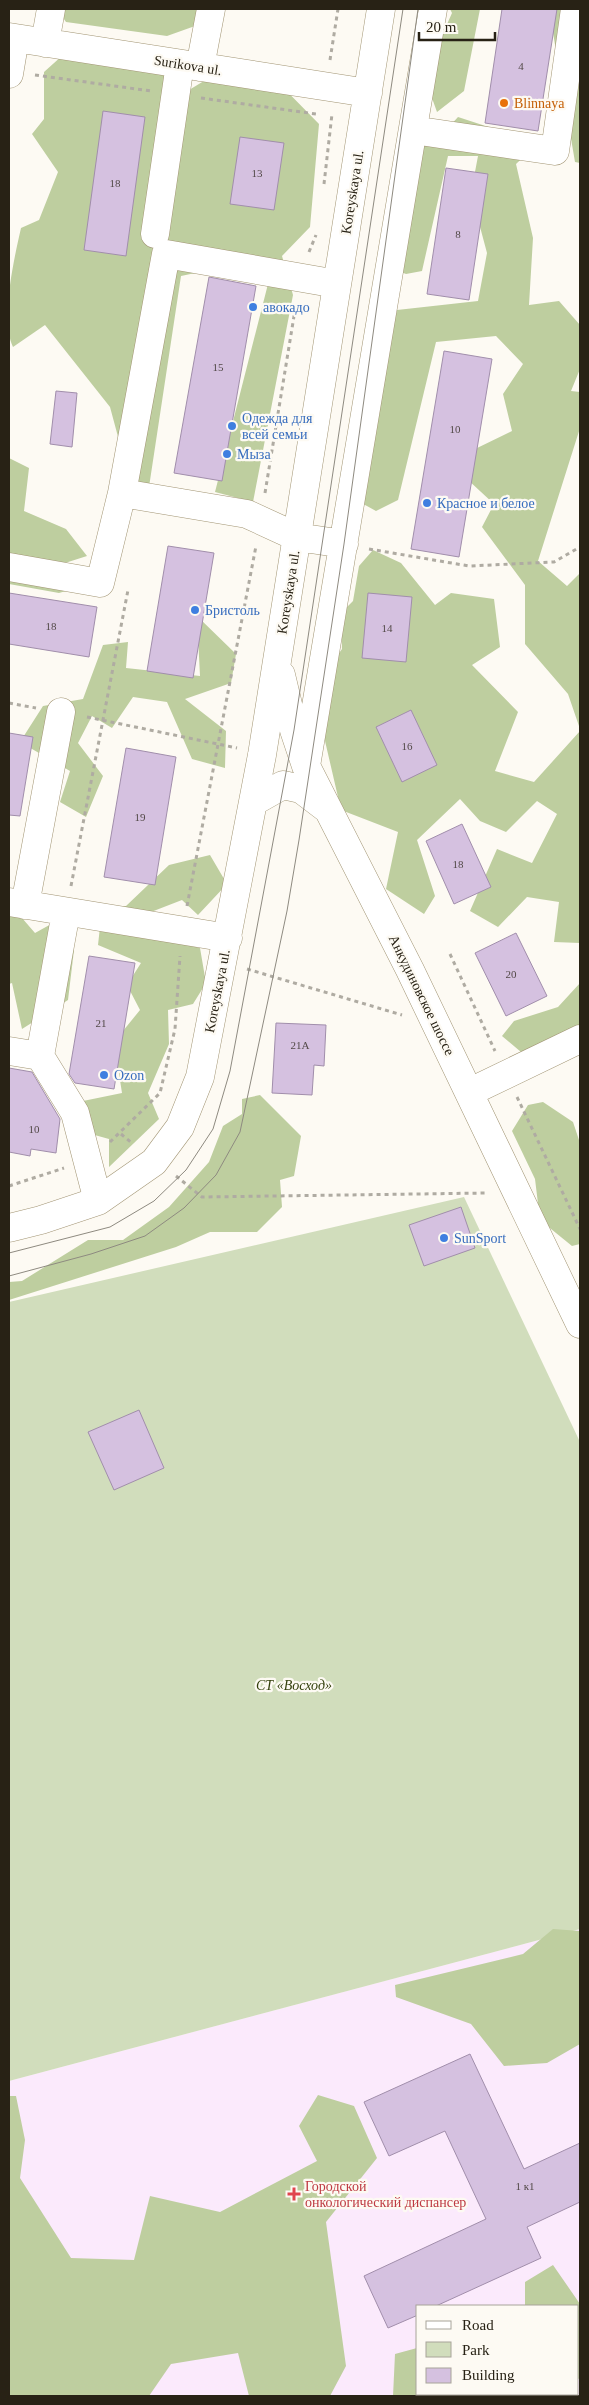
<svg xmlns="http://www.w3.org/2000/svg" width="589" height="2405" viewBox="0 0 589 2405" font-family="'Times New Roman',serif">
  <rect width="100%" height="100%" fill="#fdfaf3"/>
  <path fill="#fbeafc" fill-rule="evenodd" d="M 580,1929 L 580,2396 L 11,2396 L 9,2081 ZM 418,2306 L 578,2306 L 578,2394 L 418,2394 Z"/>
  <path fill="#d1ddbc" d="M 464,1197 L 580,1442 L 580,1929 L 9,2081 L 9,1302 Z"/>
  <path fill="#bece9f" d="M 57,9 L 197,9 L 195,26 L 167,36 L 66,22 Z
    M 450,9 L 480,9 L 464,91 L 437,112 L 424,76 L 452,13 Z
    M 555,9 L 580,9 L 580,163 L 575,162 L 551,21 Z
    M 73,46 L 149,48 L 189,90 L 227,67 L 267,71 L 319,124 L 310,227 L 282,256 L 293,295 L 253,502 L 215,492 L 269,280 L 200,272 L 181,276 L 149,487 L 131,485 L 110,407 L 45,325 L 13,347 C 0,320 14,259 21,228 L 39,220 L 58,172 L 32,134 L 44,119 L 44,72 Z
    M 458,117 L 538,143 L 516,164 L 533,238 L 529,305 L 559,301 L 580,325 L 580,369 L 571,391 L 580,392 L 580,428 L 538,561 L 567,586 L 580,573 L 580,729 L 568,694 L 525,644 L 525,585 L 482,527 L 494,504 L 467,479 L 473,450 L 512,431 L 503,394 L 523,364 L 496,336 L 436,342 L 398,500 L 376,511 L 347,495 L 397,310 L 478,301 L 487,253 L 471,193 L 478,156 L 448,156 L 422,271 L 406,274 L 386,266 L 406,142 L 438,139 Z
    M 9,458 L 29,468 L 24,511 L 66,529 L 87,556 L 65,563 L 76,588 L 59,593 L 9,584 Z
    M 373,550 L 401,563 L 435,605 L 451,593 L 494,599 L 500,647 L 472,665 L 518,712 L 495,771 L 534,782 L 580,731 L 580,943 L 554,942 L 559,902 L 527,897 L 498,927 L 470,911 L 497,849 L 532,863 L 557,814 L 537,801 L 506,832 L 480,821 L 460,799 L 417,840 L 435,896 L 424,914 L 386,889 L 398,832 L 341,810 L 313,689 L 342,649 L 341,613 L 353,601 L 359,566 Z
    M 197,616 L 236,654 L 231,683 L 185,699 L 226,731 L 225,768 L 192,759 L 167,702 L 133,697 L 112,728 L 92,716 L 78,743 L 103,776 L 86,817 L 60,802 L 70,771 L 20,742 L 43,706 L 83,699 L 103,645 L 128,642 L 126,668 L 200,676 Z
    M 210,855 L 227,884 L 198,915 L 182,900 L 151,912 L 148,934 L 200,948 L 206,983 L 193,1004 L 168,1010 L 169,1044 L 148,1093 L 159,1119 L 109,1167 L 109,1139 L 91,1134 L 83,1101 L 122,1093 L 114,1042 L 140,1010 L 127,985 L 141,963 L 98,945 L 102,909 L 126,906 L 169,865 Z
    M 9,903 L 35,933 L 53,923 L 74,950 L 68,1000 L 22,1029 L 12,983 L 9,984 Z
    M 580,983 L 580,1031 L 521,1052 L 502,1036 L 514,1021 L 558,1007 Z
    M 260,1095 L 301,1136 L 294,1176 L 280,1180 L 282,1207 L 257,1232 L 210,1232 L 176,1247 L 9,1300 L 9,1282 L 22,1281 L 88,1240 L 123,1240 L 169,1207 L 209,1162 L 223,1126 L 242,1114 L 242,1099 Z
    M 543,1102 L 573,1122 L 580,1143 L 580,1244 L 572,1246 L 540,1220 L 535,1179 L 512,1131 L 528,1105 Z
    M 553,1929 L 580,1931 L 580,2044 L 547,2063 L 504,2066 L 471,2024 L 396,1997 L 395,1985 L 523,1954 Z
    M 318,2095 L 354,2106 L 377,2158 L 326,2222 L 346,2366 L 330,2396 L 249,2396 L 238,2353 L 171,2364 L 149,2396 L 9,2396 L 9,2096 L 16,2096 L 25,2140 L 20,2178 L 71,2258 L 134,2260 L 150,2196 L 220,2212 L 317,2161 L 299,2126 Z
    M 553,2265 L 580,2304 L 580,2378 L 578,2379 L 578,2306 L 525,2306 L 525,2282 Z
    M 417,2348 L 418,2394 L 548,2394 L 548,2396 L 393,2396 L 395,2354 Z"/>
  <path fill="#d5c1e0" stroke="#a18eab" d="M 502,9 L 557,9 L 538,131 L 485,123 Z
    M 103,111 L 145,117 L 126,256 L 84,250 Z
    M 240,137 L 284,143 L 274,210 L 230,204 Z
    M 446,168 L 488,174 L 469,300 L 427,294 Z
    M 209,277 L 256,286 L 222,481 L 174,473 Z
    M 444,351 L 492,359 L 459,557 L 411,549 Z
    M 56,391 L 77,393 L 72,447 L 50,444 Z
    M 168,546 L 214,553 L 193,678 L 147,671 Z
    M 9,593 L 97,607 L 89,657 L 9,644 Z
    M 368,593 L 412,597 L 406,662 L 362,658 Z
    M 411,710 L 437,765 L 402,782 L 376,727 Z
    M 9,733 L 33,737 L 20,816 L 9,815 Z
    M 126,748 L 176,757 L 155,885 L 104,877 Z
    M 462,824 L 491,887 L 454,904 L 426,841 Z
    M 516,933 L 547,996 L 506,1016 L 475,953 Z
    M 89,956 L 135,963 L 114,1089 L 75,1083 L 69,1074 Z
    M 276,1023 L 326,1025 L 324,1066 L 314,1065 L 312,1095 L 272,1093 Z
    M 9,1068 L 32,1072 L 60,1119 L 56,1153 L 31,1149 L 30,1156 L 9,1152 Z
    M 461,1207 L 475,1248 L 424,1266 L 409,1225 Z
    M 139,1410 L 164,1468 L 114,1490 L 88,1432 Z
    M 470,2054 L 524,2169 L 580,2143 L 580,2202 L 527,2227 L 541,2258 L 436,2306 L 418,2306 L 418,2315 L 388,2328 L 364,2276 L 486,2219 L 445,2131 L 389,2156 L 364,2102 Z"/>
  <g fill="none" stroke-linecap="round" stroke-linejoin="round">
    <g stroke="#a29574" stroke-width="29">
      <path id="minor" d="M 9,37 L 368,93
        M 45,43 L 51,9
        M 200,67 L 211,9
        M 9,74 L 15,38
        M 413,130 L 555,151 L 575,9
        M 155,234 L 180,64
        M 122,493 L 166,254 L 337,284
        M 9,567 L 100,583 L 122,493 L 247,514 L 297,537 L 344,544
        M 281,675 L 294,730 L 306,766 L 410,970 L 580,1324
        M 306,766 L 433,9
        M 253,802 L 283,785 L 301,789 L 326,808
        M 9,902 L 228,938
        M 25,905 L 61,712
        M 66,912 L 40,1056 L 75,1113 L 98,1201
        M 9,1051 L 40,1056
        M 470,1092 L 580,1039
        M 9,1228 L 41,1220 L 98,1201 L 154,1162 L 180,1127 L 200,1077 L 262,755 L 381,9"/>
    </g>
    <path stroke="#afaba2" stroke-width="3" stroke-dasharray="4 4" stroke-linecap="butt" d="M 330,60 L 338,9
      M 35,75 L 151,91
      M 201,98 L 316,114
      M 324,184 L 332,114
      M 309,252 L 316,235
      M 265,493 L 296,304
      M 369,549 L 469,566 L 554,562 L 580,547
      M 9,703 L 36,708
      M 87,717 L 237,748
      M 71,886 L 128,590
      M 187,906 L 256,546
      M 450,954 L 495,1051
      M 247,969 L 402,1015
      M 517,1097 L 580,1229
      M 121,1134 L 133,1144
      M 110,1142 L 160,1093 L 175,1029 L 180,956
      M 176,1176 L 202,1197 L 487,1193
      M 9,1186 L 64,1168"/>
    <use href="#minor" stroke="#fff" stroke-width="28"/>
    <path stroke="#8e8a80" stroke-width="1" d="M 9,1253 L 110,1227 L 154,1201 L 186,1170 L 213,1129 L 230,1071 L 294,730 L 403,9
      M 9,1276 L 91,1254 L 145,1236 L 184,1208 L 216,1175 L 240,1132 L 287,911 L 299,840 L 344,544 L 418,9"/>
  </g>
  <circle fill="#e8710a" stroke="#fdfaf3" stroke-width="2" cx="504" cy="103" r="5"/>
  <g fill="#3f7fe0" stroke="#fdfaf3" stroke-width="2">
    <circle cx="253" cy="307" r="5"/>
    <circle cx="232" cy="426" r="5"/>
    <circle cx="227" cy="454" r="5"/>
    <circle cx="427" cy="503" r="5"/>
    <circle cx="195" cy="610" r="5"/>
    <circle cx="104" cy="1075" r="5"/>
    <circle cx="444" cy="1238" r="5"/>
  </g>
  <path fill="#e0444e" stroke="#fdfaf3" stroke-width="2" d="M291.5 2186.5h5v5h5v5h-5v5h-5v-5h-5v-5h5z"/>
  <g text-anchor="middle" stroke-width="4.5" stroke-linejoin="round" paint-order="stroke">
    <g font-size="11" fill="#534a48">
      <text x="521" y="70">4</text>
      <text x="257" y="177">13</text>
      <text x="115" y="187">18</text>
      <text x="458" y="238">8</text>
      <text x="218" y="371">15</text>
      <text x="455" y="433">10</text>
      <text x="51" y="630">18</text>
      <text x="387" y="632">14</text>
      <text x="407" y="750">16</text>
      <text x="140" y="821">19</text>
      <text x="458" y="868">18</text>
      <text x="511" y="978">20</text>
      <text x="101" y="1027">21</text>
      <text x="300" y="1049">21А</text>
      <text x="34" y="1133">10</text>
      <text x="525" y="2190">1 к1</text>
    </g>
    <g font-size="14" fill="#282215" stroke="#fdfaf3">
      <text transform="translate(188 65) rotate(9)" y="5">Surikova ul.</text>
      <text transform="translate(352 192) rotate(-81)" y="5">Koreyskaya ul.</text>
      <text transform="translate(288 592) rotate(-81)" y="5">Koreyskaya ul.</text>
      <text transform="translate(217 991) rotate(-79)" y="5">Koreyskaya ul.</text>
      <text transform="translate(422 995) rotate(64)" y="5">Анкудиновское шоссе</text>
    </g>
    <g font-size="14" fill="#c56008" stroke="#fdfaf3" text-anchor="start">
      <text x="514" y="108">Blinnaya</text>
    </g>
    <g font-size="14" fill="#366cbe" stroke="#fdfaf3" text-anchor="start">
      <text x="263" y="312">авокадо</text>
      <text x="242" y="423">Одежда для<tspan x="242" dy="16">всей семьи</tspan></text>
      <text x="237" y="459">Мыза</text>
      <text x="437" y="508">Красное и белое</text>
      <text x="205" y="615">Бристоль</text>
      <text x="114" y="1080">Ozon</text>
      <text x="454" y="1243">SunSport</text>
    </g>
    <g font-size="14" font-style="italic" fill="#323f0a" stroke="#fdfaf3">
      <text x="294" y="1690">СТ «Восход»</text>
    </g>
    <g font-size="14" fill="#be3a42" stroke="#fdfaf3" text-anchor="start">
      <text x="305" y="2191">Городской<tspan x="305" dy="16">онкологический диспансер</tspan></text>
    </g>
  </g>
  <rect width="589" height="2405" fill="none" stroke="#282215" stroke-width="20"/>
  <rect x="416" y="2305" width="162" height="90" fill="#fdfaf3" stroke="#a8a49a"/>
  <rect x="426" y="2321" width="25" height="8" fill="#ffffff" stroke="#a8a49a"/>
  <text x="462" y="2330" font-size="15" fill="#282215">Road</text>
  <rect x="426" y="2342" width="25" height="15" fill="#d1ddbc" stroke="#a8a49a"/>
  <text x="462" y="2355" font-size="15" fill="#282215">Park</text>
  <rect x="426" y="2368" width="25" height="15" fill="#d5c1e0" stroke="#a8a49a"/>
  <text x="462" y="2380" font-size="15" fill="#282215">Building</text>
  <path d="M419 32v8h76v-8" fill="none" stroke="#282215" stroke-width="2.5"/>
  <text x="426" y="32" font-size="15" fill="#282215" stroke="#fdfaf3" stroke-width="4" paint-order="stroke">20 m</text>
</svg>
